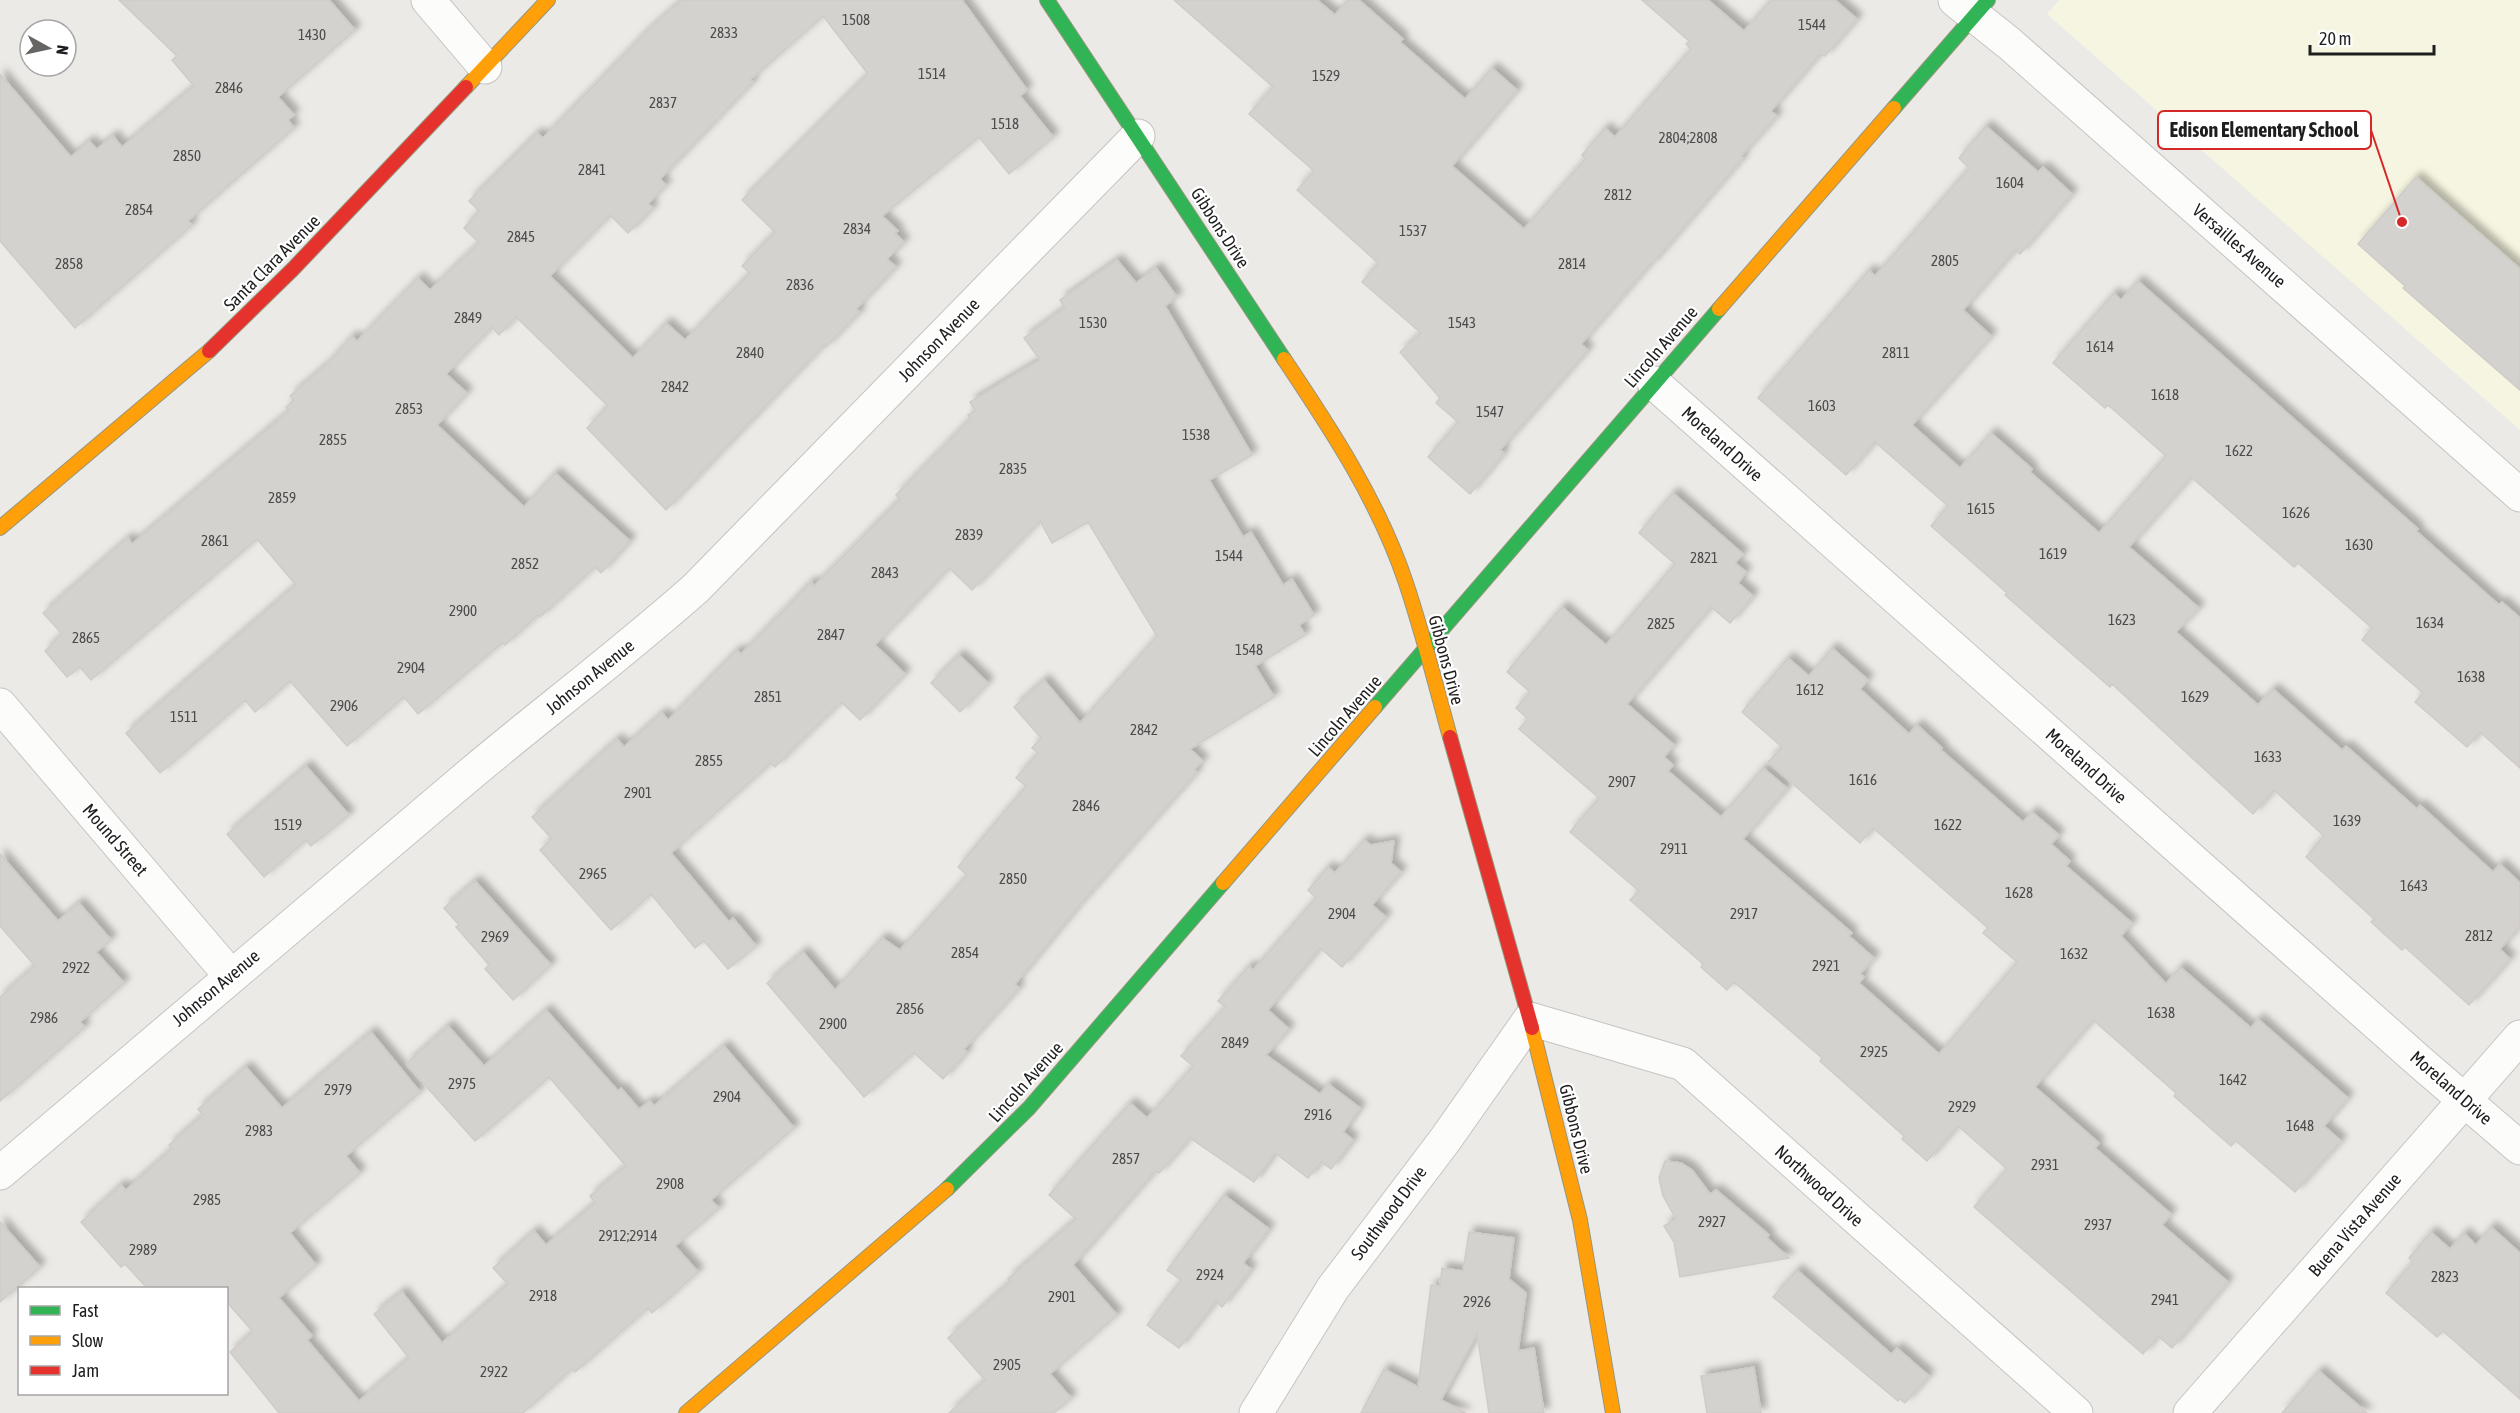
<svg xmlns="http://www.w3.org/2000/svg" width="2520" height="1413" viewBox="0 0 2520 1413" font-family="'Asap Condensed',sans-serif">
  <defs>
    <filter id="shadow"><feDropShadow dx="5.5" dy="-5.5" stdDeviation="3" flood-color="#0004"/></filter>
  </defs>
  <rect width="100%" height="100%" fill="#eceae6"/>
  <path fill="#f6f5e1" d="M 2059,0 L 2520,0 L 2520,430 L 2047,14 Z"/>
  <path fill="#d4d2cf" stroke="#d0cbc7" stroke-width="1.5" fill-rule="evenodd" filter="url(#shadow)" d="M 119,0 L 329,0 L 355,30 L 278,97 L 294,115 L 288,120 L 294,128 L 188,221 L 192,225 L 75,328 L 0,241 L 0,74 L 71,157 L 89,141 L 97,149 L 113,136 L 122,147 L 194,86 L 172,60 L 177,56 Z
    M 682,0 L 962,0 L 1027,90 L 1020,96 L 1053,137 L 1009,174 L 979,137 L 882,216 L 898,231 L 895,233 L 904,242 L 887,259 L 896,267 L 856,309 L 860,312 L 826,347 L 824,345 L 666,510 L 587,428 L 608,406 L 516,317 L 499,335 L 492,327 L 446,374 L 467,393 L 437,425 L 524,507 L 555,473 L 630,541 L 601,573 L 595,567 L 540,617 L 538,615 L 505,645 L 502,643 L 418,714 L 404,697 L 347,746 L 290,681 L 255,712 L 245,700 L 160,773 L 126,733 L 296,585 L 257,539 L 91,680 L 80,667 L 67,677 L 45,651 L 62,634 L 43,613 L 128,538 L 132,544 L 289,411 L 286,407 L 294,400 L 290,396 L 326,365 L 352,336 L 357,341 L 418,278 L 430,290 L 479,243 L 464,228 L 479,211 L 469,201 L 537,133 L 543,138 L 647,31 ZM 823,16 L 868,74 L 742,200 L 775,232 L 742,266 L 750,273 L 685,340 L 666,323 L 633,358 L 550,276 L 610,215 L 628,233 L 653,208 L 648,204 L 666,185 L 660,179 L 753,82 L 750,80 Z
    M 1174,0 L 1317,0 L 1335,15 L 1348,0 L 1359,0 L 1403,39 L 1400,42 L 1465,99 L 1492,68 L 1517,90 L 1452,166 L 1524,229 L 1585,159 L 1582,155 L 1605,128 L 1615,137 L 1691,49 L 1686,44 L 1689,41 L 1642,0 L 1708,0 L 1744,31 L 1771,0 L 1835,0 L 1857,19 L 1825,56 L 1819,55 L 1771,111 L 1777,116 L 1741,156 L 1743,158 L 1652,264 L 1651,263 L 1581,344 L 1588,350 L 1500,450 L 1504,453 L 1470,494 L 1428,457 L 1458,422 L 1436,403 L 1440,398 L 1400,352 L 1421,333 L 1362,282 L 1378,263 L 1297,190 L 1314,171 L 1249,114 L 1273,87 Z
    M 1986,126 L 2038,172 L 2043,167 L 2072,194 L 2020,254 L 2015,250 L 1963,310 L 1991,336 L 1912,425 L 1960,468 L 1991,433 L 2032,469 L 2030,472 L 2099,533 L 2166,456 L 2108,405 L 2105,408 L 2053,363 L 2114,293 L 2121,300 L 2138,281 L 2418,529 L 2416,531 L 2499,605 L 2502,602 L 2520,618 L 2520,768 L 2480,732 L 2467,747 L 2415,702 L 2423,693 L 2362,640 L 2372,628 L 2298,563 L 2294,567 L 2191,477 L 2129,547 L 2199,608 L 2176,632 L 2258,705 L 2273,689 L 2342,750 L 2346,746 L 2417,809 L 2420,805 L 2493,872 L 2500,864 L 2520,883 L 2520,926 L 2500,949 L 2510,959 L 2469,1005 L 2405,947 L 2402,950 L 2371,922 L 2374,919 L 2306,857 L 2324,836 L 2274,790 L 2253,814 L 2112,684 L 2110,687 L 2005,595 L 2007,593 L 1931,526 L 1948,506 L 1875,442 L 1846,475 L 1758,398 L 1869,270 L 1875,276 L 1969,168 L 1959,158 Z
    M 2416,177 L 2520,269 L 2520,390 L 2403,288 L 2405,286 L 2358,244 Z
    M 1117,260 L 1136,283 L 1156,268 L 1177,297 L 1165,306 L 1252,455 L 1209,480 L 1243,537 L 1251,532 L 1283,585 L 1292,579 L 1314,615 L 1299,625 L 1305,635 L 1255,666 L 1274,697 L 1190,749 L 1203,761 L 1194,770 L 1197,772 L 1076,909 L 1015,984 L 1019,988 L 964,1049 L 967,1052 L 943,1079 L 914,1053 L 864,1097 L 767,983 L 803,952 L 835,990 L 882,938 L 900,950 L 967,875 L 958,867 L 1026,786 L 1016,778 L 1038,753 L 1032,748 L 1041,738 L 1014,707 L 1044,680 L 1080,723 L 1157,636 L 1088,522 L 1052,543 L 1040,521 L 972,590 L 949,568 L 875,645 L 905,674 L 860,720 L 841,702 L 775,767 L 771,763 L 671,853 L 729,922 L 733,918 L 756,946 L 728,969 L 704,941 L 695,948 L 651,894 L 611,930 L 540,850 L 552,839 L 532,817 L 617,739 L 624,747 L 662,713 L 668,720 L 737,650 L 741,654 L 811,582 L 814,586 L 900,499 L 896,495 L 970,419 L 968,415 L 975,411 L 970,402 L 1040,360 L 1024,338 L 1065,308 L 1060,300 Z
    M 1673,493 L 1743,554 L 1735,563 L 1746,572 L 1738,583 L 1753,596 L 1730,623 L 1711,607 L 1627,704 L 1674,745 L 1664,757 L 1673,765 L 1668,771 L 1721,817 L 1763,768 L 1787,788 L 1743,839 L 1852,933 L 1849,936 L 1874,958 L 1860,974 L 1864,977 L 1859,983 L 1939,1054 L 2017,962 L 1983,933 L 1988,928 L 1873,828 L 1860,843 L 1768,762 L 1782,747 L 1742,712 L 1788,658 L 1809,676 L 1832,648 L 1868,680 L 1860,689 L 1909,734 L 1917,725 L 1942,748 L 1941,750 L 2023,822 L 2032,812 L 2059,835 L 2051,844 L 2070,861 L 2066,866 L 2132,923 L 2121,936 L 2166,984 L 2180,967 L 2251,1028 L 2258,1019 L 2348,1098 L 2324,1126 L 2341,1141 L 2295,1192 L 2236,1141 L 2231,1146 L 2174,1096 L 2176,1093 L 2093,1020 L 2035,1087 L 2099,1143 L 2095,1148 L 2171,1214 L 2162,1225 L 2228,1282 L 2172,1348 L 2158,1336 L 2143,1354 L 1974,1207 L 2007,1169 L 1958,1126 L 1927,1161 L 1902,1139 L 1904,1136 L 1820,1061 L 1822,1058 L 1734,982 L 1727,990 L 1701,967 L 1703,964 L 1630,900 L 1639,891 L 1570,832 L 1599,798 L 1519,729 L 1528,719 L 1516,708 L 1530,692 L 1507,672 L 1562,607 L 1606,645 L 1675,564 L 1639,533 Z
    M 959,655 L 988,683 L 960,712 L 931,683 Z
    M 306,766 L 349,815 L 311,846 L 306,840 L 264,877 L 227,834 Z
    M 1364,840 L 1371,845 L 1394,841 L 1391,863 L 1401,872 L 1372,905 L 1386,917 L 1342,967 L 1320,948 L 1268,1010 L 1289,1029 L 1266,1055 L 1320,1094 L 1328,1084 L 1360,1108 L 1343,1132 L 1353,1140 L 1331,1169 L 1321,1162 L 1308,1178 L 1275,1153 L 1254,1182 L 1190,1138 L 1159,1173 L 1155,1171 L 1073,1265 L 1117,1315 L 1050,1374 L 1071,1398 L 1054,1413 L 949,1413 L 985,1380 L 948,1338 L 1010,1282 L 1008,1279 L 1076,1219 L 1049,1195 L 1130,1103 L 1147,1118 L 1193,1066 L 1181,1056 L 1225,1007 L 1218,1001 L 1249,966 L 1253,970 L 1316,898 L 1308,890 L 1328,867 L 1335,873 Z
    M 0,854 L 58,921 L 79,903 L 111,940 L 96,952 L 124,983 L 80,1022 L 85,1027 L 0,1101 L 0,997 L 35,966 L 0,926 Z
    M 475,881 L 551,965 L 513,1000 L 485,969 L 489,965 L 456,927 L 459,925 L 444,908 Z
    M 546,1010 L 618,1091 L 621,1088 L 639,1109 L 650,1101 L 654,1106 L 724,1046 L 794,1128 L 711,1200 L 719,1208 L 675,1246 L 698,1272 L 652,1313 L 648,1308 L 575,1372 L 572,1369 L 523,1413 L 279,1413 L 230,1352 L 253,1332 L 226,1301 L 226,1288 L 147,1288 L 125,1264 L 121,1267 L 81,1222 L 121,1185 L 126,1190 L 172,1149 L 169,1145 L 203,1115 L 198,1109 L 246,1067 L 282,1108 L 371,1032 L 420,1092 L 346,1156 L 360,1173 L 290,1233 L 316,1265 L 279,1298 L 312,1336 L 307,1340 L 359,1401 L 409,1358 L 374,1314 L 402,1292 L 442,1343 L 508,1284 L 493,1268 L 534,1231 L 546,1245 L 595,1203 L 590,1196 L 626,1166 L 549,1077 L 475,1141 L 406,1064 L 448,1026 L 484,1066 Z
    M 1665,1161 L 1681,1163 L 1692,1170 L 1710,1194 L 1716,1190 L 1769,1235 L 1767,1238 L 1789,1258 L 1680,1277 L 1674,1242 L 1664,1226 L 1676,1219 L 1663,1196 L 1659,1178 Z
    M 1224,1195 L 1269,1229 L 1243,1263 L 1251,1269 L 1222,1307 L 1216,1301 L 1179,1348 L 1147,1325 L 1181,1280 L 1167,1270 Z
    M 0,1222 L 40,1267 L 0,1302 Z
    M 2491,1227 L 2520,1253 L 2520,1399 L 2443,1331 L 2437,1337 L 2386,1293 L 2413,1262 L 2409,1258 L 2431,1232 L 2450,1249 L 2464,1233 L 2476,1245 Z
    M 1469,1232 L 1514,1238 L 1509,1279 L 1526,1293 L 1518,1351 L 1534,1348 L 1544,1413 L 1489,1413 L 1477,1334 L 1441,1400 L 1466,1413 L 1361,1413 L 1384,1369 L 1418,1387 L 1431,1285 L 1440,1286 L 1442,1268 L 1463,1271 Z
    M 1797,1270 L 1891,1354 L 1897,1348 L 1929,1376 L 1905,1403 L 1900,1399 L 1898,1401 L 1773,1297 Z
    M 1754,1367 L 1761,1413 L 1707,1413 L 1701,1376 Z
    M 2319,1371 L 2367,1413 L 2282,1413 Z"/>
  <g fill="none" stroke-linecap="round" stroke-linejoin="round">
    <g stroke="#c5c4c2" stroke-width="35">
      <path id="street" d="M 428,0 L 485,67
        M 1955,0 L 2010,44 L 2520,495
        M 1654,383 L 2420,1062 L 2520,1148
        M 0,705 L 230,975
        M 0,1173 C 157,1038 315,904 474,771 C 547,710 624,652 696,588 L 1138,136
        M 1256,1413 L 1333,1288 L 1445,1140 L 1530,1019 L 1683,1064 L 2076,1413
        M 2190,1413 L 2520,1037"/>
    </g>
    <g stroke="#96967e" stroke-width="16">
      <path id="fast" d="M 1047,0 L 1284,359
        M 1894,108 L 1988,0
        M 1375,707 L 1719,309
        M 947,1189 L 1029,1108 L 1223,883"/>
    </g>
    <g stroke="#96967e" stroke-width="16">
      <path id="slow" d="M 466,87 L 548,0
        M 1719,309 L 1894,108
        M 1284,359 C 1331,429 1379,502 1406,583 C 1423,634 1436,686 1450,737
        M 0,528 L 209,351
        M 1223,883 L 1375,707
        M 1532,1028 L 1580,1220 L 1613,1413
        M 686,1413 L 947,1189"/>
    </g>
    <g stroke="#96967e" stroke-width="16">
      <path id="jam" d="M 209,351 L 293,269 L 466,87
        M 1450,737 L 1532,1028"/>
    </g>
    <use href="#street" stroke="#fcfcfb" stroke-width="33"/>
    <use href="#fast" stroke="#30b455" stroke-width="14"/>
    <use href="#slow" stroke="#ff9f0a" stroke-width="14"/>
    <use href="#jam" stroke="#e5322d" stroke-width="14"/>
  </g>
  <g text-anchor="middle" stroke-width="4.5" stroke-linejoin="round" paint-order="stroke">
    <g font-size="15" fill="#4c4b4a">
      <text x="856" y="25">1508</text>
      <text x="1812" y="30">1544</text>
      <text x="724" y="38">2833</text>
      <text x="312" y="40">1430</text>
      <text x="932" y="79">1514</text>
      <text x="1326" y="81">1529</text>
      <text x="229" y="93">2846</text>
      <text x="663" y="108">2837</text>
      <text x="1005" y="129">1518</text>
      <text x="1688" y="143">2804;2808</text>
      <text x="187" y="161">2850</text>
      <text x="592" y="175">2841</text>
      <text x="2010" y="188">1604</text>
      <text x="1618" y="200">2812</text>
      <text x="139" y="215">2854</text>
      <text x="857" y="234">2834</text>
      <text x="1413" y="236">1537</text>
      <text x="521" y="242">2845</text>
      <text x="1945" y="266">2805</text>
      <text x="69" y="269">2858</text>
      <text x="1572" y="269">2814</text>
      <text x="800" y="290">2836</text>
      <text x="468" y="323">2849</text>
      <text x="1093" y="328">1530</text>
      <text x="1462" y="328">1543</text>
      <text x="2100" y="352">1614</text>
      <text x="750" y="358">2840</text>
      <text x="1896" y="358">2811</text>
      <text x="675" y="392">2842</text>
      <text x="2165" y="400">1618</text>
      <text x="1822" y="411">1603</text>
      <text x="409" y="414">2853</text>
      <text x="1490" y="417">1547</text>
      <text x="1196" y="440">1538</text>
      <text x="333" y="445">2855</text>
      <text x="2239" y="456">1622</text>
      <text x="1013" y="474">2835</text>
      <text x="282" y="503">2859</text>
      <text x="1981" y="514">1615</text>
      <text x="2296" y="518">1626</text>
      <text x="969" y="540">2839</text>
      <text x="215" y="546">2861</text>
      <text x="2359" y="550">1630</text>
      <text x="2053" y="559">1619</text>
      <text x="1229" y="561">1544</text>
      <text x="1704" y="563">2821</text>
      <text x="525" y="569">2852</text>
      <text x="885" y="578">2843</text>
      <text x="463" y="616">2900</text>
      <text x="2122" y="625">1623</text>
      <text x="2430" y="628">1634</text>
      <text x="1661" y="629">2825</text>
      <text x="831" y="640">2847</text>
      <text x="86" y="643">2865</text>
      <text x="1249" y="655">1548</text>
      <text x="411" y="673">2904</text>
      <text x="2471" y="682">1638</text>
      <text x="1810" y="695">1612</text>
      <text x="768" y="702">2851</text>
      <text x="2195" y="702">1629</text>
      <text x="344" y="711">2906</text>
      <text x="184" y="722">1511</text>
      <text x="1144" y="735">2842</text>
      <text x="2268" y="762">1633</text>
      <text x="709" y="766">2855</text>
      <text x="1863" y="785">1616</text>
      <text x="1622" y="787">2907</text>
      <text x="638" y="798">2901</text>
      <text x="1086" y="811">2846</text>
      <text x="2347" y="826">1639</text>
      <text x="288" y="830">1519</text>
      <text x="1948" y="830">1622</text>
      <text x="1674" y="854">2911</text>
      <text x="593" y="879">2965</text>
      <text x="1013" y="884">2850</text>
      <text x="2414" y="891">1643</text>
      <text x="2019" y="898">1628</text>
      <text x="1342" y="919">2904</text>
      <text x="1744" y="919">2917</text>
      <text x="2479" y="941">2812</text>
      <text x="495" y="942">2969</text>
      <text x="965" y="958">2854</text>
      <text x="2074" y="959">1632</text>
      <text x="1826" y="971">2921</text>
      <text x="76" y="973">2922</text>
      <text x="910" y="1014">2856</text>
      <text x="2161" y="1018">1638</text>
      <text x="44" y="1023">2986</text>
      <text x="833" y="1029">2900</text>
      <text x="1235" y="1048">2849</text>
      <text x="1874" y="1057">2925</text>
      <text x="2233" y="1085">1642</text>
      <text x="462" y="1089">2975</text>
      <text x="338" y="1095">2979</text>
      <text x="727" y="1102">2904</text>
      <text x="1962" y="1112">2929</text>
      <text x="1318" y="1120">2916</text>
      <text x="2300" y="1131">1648</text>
      <text x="259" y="1136">2983</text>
      <text x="1126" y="1164">2857</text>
      <text x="2045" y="1170">2931</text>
      <text x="670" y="1189">2908</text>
      <text x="207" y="1205">2985</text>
      <text x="1712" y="1227">2927</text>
      <text x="2098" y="1230">2937</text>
      <text x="628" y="1241">2912;2914</text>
      <text x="143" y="1255">2989</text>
      <text x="1210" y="1280">2924</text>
      <text x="2445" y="1282">2823</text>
      <text x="543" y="1301">2918</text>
      <text x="1062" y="1302">2901</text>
      <text x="2165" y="1305">2941</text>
      <text x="1477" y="1307">2926</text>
      <text x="1007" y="1370">2905</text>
      <text x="494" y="1377">2922</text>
    </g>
    <g font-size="18" fill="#1e1e1e" stroke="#fff">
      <text transform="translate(1220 228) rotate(57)" y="6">Gibbons Drive</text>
      <text transform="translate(2239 246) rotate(41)" y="6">Versailles Avenue</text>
      <text transform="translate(272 263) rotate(-45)" y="6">Santa Clara Avenue</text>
      <text transform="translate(939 340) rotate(-46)" y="6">Johnson Avenue</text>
      <text transform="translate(1661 347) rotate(-49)" y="6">Lincoln Avenue</text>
      <text transform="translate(1722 444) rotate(42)" y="6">Moreland Drive</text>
      <text transform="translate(1446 660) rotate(75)" y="6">Gibbons Drive</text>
      <text transform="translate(590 677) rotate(-39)" y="6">Johnson Avenue</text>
      <text transform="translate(1345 716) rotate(-49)" y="6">Lincoln Avenue</text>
      <text transform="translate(2086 766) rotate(42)" y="6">Moreland Drive</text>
      <text transform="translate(115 840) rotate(49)" y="6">Mound Street</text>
      <text transform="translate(216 988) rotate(-40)" y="6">Johnson Avenue</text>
      <text transform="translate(1026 1082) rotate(-48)" y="6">Lincoln Avenue</text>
      <text transform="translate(2451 1088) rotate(41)" y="6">Moreland Drive</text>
      <text transform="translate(1576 1129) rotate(76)" y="6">Gibbons Drive</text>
      <text transform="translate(1819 1186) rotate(42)" y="6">Northwood Drive</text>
      <text transform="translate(1389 1213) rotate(-53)" y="6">Southwood Drive</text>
      <text transform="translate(2355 1225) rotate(-49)" y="6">Buena Vista Avenue</text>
    </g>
  </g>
  <path fill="none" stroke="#d62828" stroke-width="2" d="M2402 222L2371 130"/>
  <circle fill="#d62828" stroke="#fff" stroke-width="2" cx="2402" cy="222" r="6"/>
  <rect fill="#fff" stroke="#d62828" stroke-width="2" x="2158" y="111" width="213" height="38" rx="6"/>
  <g font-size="20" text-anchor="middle" font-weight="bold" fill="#1e1e1e">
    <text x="2264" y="137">Edison Elementary School</text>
  </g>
  <rect x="18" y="1287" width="210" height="108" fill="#ffffff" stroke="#a5a5a5" stroke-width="1.5"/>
  <rect x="30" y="1306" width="30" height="9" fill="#30b455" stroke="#a5a5a5" stroke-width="1.5"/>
  <text x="72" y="1317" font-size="18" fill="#1e1e1e">Fast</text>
  <rect x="30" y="1336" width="30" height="9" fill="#ff9f0a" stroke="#a5a5a5" stroke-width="1.5"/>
  <text x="72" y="1347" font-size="18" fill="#1e1e1e">Slow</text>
  <rect x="30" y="1366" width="30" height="9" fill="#e5322d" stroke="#a5a5a5" stroke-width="1.5"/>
  <text x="72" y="1377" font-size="18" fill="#1e1e1e">Jam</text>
  <g transform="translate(48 48) rotate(98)"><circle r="28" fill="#ffffff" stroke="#a5a5a5" stroke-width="1.5"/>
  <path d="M0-4.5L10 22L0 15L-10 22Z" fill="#666564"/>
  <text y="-9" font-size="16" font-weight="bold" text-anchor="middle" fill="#1e1e1e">N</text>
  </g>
  <path d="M2310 45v9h124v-9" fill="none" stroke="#1e1e1e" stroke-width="3"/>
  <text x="2319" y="45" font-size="18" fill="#1e1e1e" stroke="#ffffff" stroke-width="4.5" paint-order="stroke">20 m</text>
</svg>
